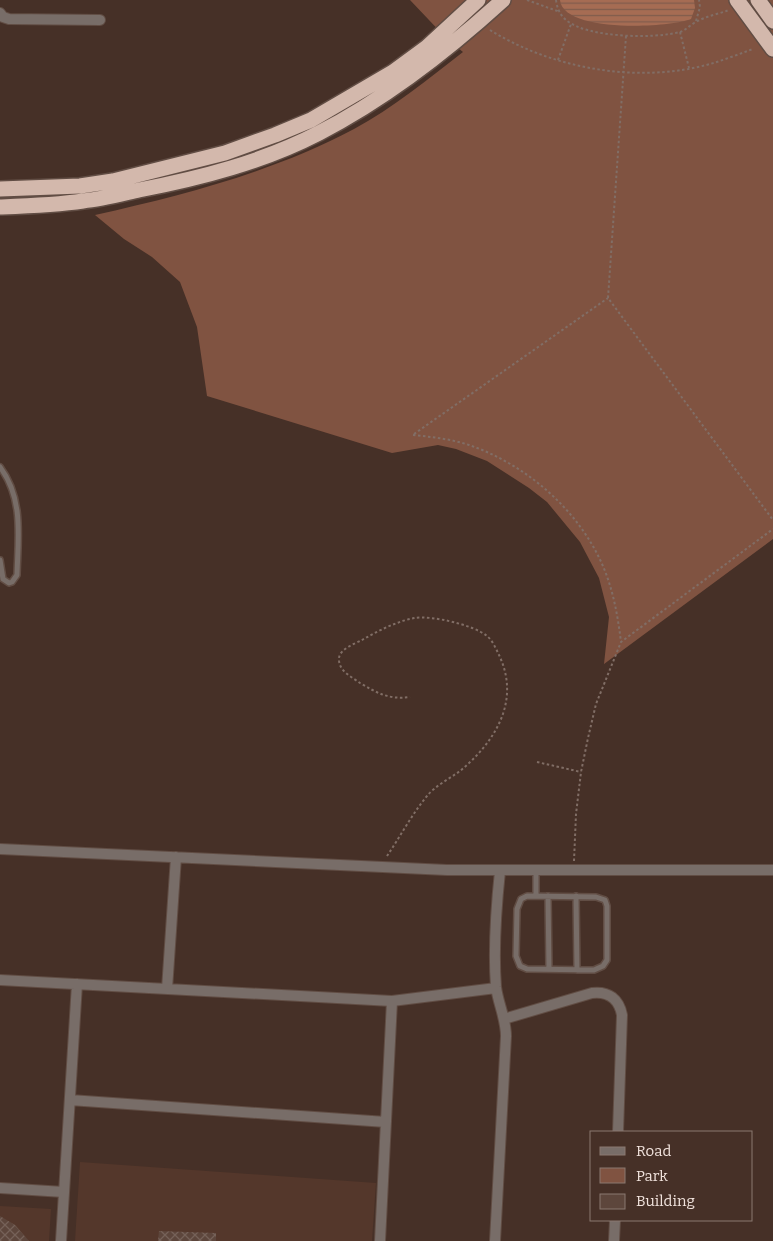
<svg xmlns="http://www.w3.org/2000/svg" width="773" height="1241" viewBox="0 0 773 1241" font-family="Bitter,serif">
  <defs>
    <pattern id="water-rules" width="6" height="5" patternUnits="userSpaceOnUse" patternTransform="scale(1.25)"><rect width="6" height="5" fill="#a66c53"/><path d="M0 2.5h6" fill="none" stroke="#805c4c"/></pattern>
    <pattern id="building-cross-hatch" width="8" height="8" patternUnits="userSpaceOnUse" patternTransform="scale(1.25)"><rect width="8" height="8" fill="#5d463c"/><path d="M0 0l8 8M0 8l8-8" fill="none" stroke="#756158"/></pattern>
  </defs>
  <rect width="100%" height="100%" fill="#463027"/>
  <path fill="#54372b" d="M 80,1162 L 376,1183 L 372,1241 L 75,1241 Z
    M 0,1206 L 51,1209 L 49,1241 L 0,1241 Z"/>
  <path fill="#805341" d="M 410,0 L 773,0 L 773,539 L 604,664 L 609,617 L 599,578 L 580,542 L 547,502 L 529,488 L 487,461 L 456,449 L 438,445 L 392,453 L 207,396 L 197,327 L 180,282 L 152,257 L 124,239 L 95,215 C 184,195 273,172 354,129 C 393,108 428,79 463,52 L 447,39 Z"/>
  <path fill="url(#water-rules)" d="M 560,0 L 694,0 L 695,8 L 691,19 C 668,28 563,33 560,0 Z"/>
  <path fill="url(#building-cross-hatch)" d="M 0,1216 L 15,1225 L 29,1241 L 0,1241 Z
    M 159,1231 L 216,1233 L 216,1241 L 158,1241 Z"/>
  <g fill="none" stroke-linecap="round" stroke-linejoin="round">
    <g stroke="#614d44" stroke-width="8">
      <path id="lane" d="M 0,467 C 24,499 18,538 17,575 L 12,582 L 9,583 L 3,579 L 0,560
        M 536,870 L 536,896
        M 527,896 L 596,897 L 605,900 L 607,906 L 607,960 L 603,966 L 594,970 L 527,969 L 520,966 L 516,956 L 517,909 L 521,899 Z
        M 548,896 L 549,969
        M 576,896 L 577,970"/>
    </g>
    <g stroke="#614d44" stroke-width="12">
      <path id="street" d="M 0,13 L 3,17 L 9,19 L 100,20
        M 0,849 L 447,870 L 773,870
        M 0,980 L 392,1001 L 496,988
        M 167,989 L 176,857
        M 504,1019 L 592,993 C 609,991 619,999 622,1015 L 618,1132
        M 70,1100 L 386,1122
        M 0,1188 L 64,1192
        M 61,1241 L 77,984
        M 380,1241 L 392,1001
        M 495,1241 L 506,1036 C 506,1019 498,1003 496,987 C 493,948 496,909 500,871
        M 614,1241 L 615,1220"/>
    </g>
    <g stroke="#614d44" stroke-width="18">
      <path id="highway" d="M 737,0 L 773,49
        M 758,0 L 773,21
        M 0,189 L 80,186 L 113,181 L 225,153 L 275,135 L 311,120 L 393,72 L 427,47 L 478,0
        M 0,207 C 27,206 56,205 83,201 C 102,199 121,194 139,190 C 201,178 263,162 319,133 C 387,98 447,51 503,0"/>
    </g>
    <path stroke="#816e66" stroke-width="2" stroke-dasharray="2.5 2.5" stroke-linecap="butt" d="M 527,0 L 560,12
      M 556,0 C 557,8 560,15 566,20 C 587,38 654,39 680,32 C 686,30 690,25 696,22 C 706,16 719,14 729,10
      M 696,21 L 700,7 L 699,0
      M 490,30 C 553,69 638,84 710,64 C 724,60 739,54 753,49
      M 680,32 L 689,68
      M 626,36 L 608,298 L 773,520
      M 558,60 L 571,24
      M 414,434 L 608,298
      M 413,435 C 432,437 451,439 469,445 C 528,465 582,513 605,571 C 614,594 618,618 621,642
      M 537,762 L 581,772
      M 387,856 C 400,837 412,814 427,796 C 435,786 449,779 460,771 C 495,742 521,701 499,655 C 496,649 493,641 487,636 C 474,625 431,615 414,618 C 395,622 378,631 362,640 C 354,644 340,649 339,658 C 338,671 352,677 360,683 C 377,693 389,700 410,697
      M 574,861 L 576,814 L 581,772 L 588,738 L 596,704 L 621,642 L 773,529"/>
    <use href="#lane" stroke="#786d68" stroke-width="5"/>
    <use href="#street" stroke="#786d68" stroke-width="10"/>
    <use href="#highway" stroke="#d3b8ac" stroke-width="15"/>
  </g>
  <rect x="590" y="1131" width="162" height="90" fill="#463027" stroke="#8a7870"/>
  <rect x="600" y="1147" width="25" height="8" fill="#786d68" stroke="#8a7870"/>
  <text x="636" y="1156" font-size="15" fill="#f1e3dd">Road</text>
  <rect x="600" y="1168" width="25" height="15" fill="#805341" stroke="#8a7870"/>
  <text x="636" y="1181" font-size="15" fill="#f1e3dd">Park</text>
  <rect x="600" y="1194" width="25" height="15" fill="#5d463c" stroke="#8a7870"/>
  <text x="636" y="1206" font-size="15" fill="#f1e3dd">Building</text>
</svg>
